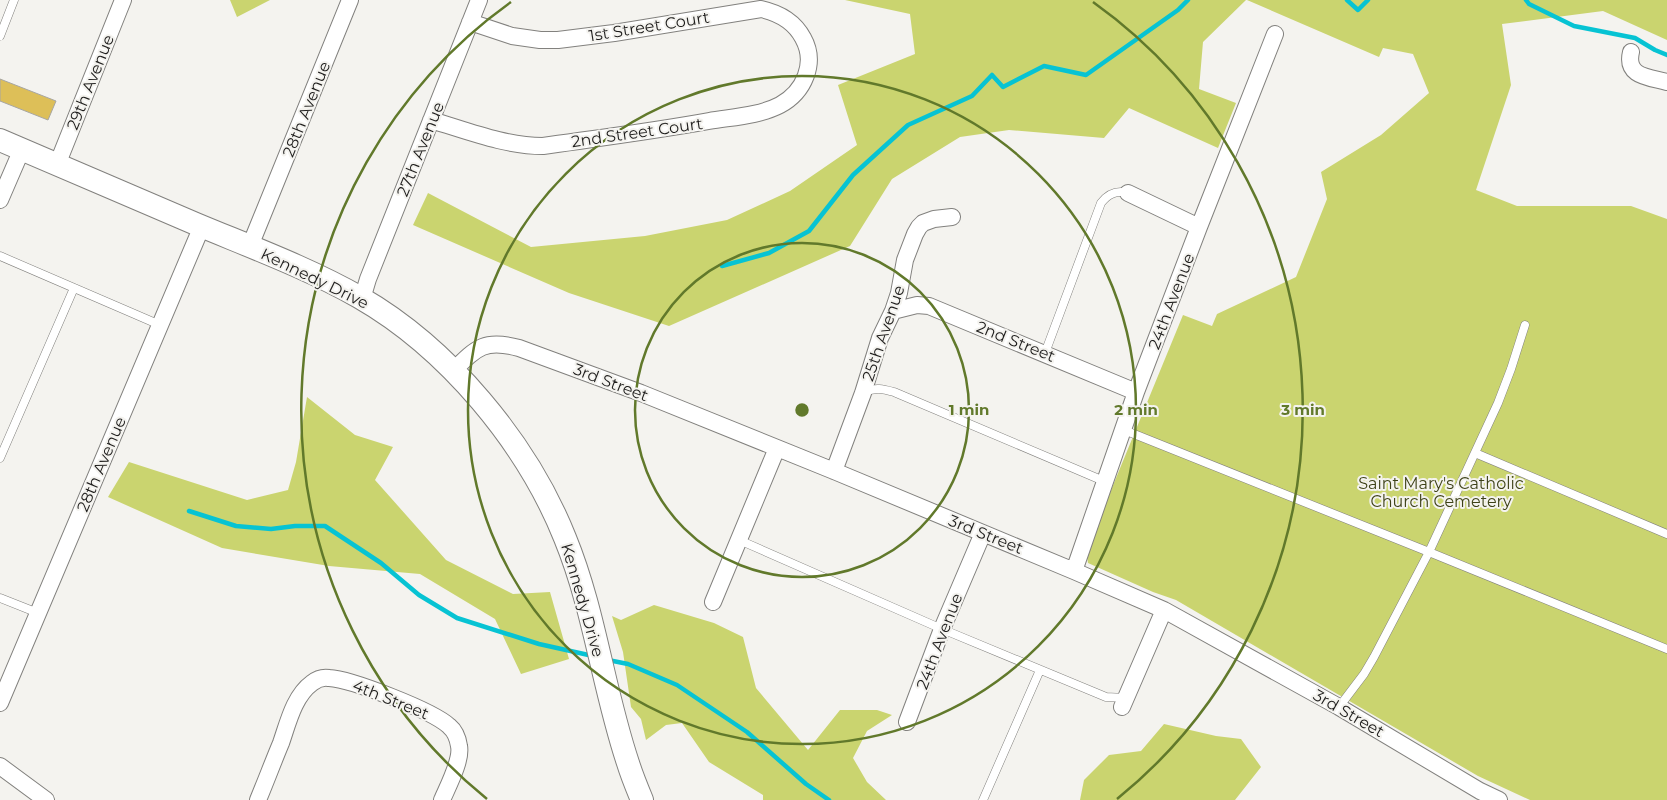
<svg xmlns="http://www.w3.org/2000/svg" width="1667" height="800" viewBox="0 0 1667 800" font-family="Montserrat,sans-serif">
  <rect width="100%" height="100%" fill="#f4f3ef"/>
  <path fill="#cad46f" d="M 230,0 L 270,0 L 237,17 Z
    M 845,0 L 1246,0 L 1203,42 L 1199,89 L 1236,103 L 1218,148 L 1129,108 L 1104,138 L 1009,130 L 960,137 L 892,179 L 850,246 L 669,326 L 569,293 L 413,225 L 428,193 L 531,247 L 645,236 L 727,220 L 790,191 L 857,145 L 838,85 L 915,54 L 910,14 Z
    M 1247,0 L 1667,0 L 1667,40 L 1603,11 L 1502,24 L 1511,85 L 1476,190 L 1517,206 L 1631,206 L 1667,219 L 1667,800 L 1530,800 L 1478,776 L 1176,600 L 1153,592 L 1088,563 L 1087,557 L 1093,534 L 1183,315 L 1212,326 L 1217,314 L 1296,277 L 1327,199 L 1321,172 L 1381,135 L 1429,93 L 1413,54 L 1383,48 L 1379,57 Z
    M 307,397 L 355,435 L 393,447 L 375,480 L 446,560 L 513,594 L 550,592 L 569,659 L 521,674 L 495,619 L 420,574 L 329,566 L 222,548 L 108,497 L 129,462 L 247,500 L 288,490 L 296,462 Z
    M 654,605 L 714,623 L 743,637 L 756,688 L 808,750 L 840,710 L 877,710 L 892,715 L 867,731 L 853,758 L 867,782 L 886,800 L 763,800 L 763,795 L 709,762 L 682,723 L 666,725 L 646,740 L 641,719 L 631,707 L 623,652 L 612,616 L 621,620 Z
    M 1164,724 L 1216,736 L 1241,739 L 1261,767 L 1235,800 L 1080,800 L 1084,780 L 1109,755 L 1141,751 Z"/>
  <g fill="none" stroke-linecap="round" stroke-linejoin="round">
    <path stroke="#07c3d3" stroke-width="4.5" d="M 1347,0 L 1358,10 L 1368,0
      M 1526,0 L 1529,4 L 1574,26 L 1635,38 L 1655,50 L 1667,55
      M 722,266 L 769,253 L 809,231 L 853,175 L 908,125 L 972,96 L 992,75 L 1003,87 L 1044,66 L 1086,75 L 1178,10 L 1188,0
      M 189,511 L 236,526 L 271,529 L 295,526 L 325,526 L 381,563 L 419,595 L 457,618 L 539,644 L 593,656
      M 608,660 L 628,664 L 677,685 L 747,732 L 806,784 L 829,800"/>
  </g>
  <path fill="#ddbf58" stroke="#a7a6a2" d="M 0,79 L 56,101 L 48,120 L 0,101 Z"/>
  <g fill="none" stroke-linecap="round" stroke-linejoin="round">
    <g stroke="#82817e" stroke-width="9">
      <path id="lane" d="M 0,36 L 14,0
        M 0,256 L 160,325
        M 1045,353 L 1101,203 C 1108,194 1116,190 1128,193
        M 865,392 C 875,387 883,389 894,392 L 1099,479 L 1106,480
        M 1124,430 L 1429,552 L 1667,649
        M 1475,453 L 1667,534
        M 0,458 L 74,288
        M 739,540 L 942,629 L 1106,697 L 1126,698
        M 0,598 L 38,613
        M 1339,707 L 1364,674 L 1374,657 L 1429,552 L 1498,403 L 1511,369 L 1525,325
        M 983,800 L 1040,670"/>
    </g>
    <g stroke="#82817e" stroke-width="18">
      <path id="street" d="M 1631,52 C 1625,77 1649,77 1667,82
        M 431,120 C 468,131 505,146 543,146 C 599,138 654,131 709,121 C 732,117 759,116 780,105 C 804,92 817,63 803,38 C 794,21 779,13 761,9 L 614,33 L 558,40 L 540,40 L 512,36 L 470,22
        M 57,165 L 123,0
        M 1128,193 L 1199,227
        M 0,200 L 22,149
        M 250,246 L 350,0
        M 362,299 L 368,279 L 479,0
        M 893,311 L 917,305 L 929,306 L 1136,392
        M 454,370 C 477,347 485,339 519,348 L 641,393 L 834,471 L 1074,571 L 1164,610 L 1339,707 L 1480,791 L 1499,800
        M 834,471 L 863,393 L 880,338 L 893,311 L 899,293 L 905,260 L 915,234 L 919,227 L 923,223 L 934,219 L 952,217
        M 1074,571 L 1136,392 L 1199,227 L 1275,34
        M 713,602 L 777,448
        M 0,703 L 202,226
        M 1122,707 L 1164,610
        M 907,722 L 942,629 L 983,533
        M 0,766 L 46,800
        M 258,800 C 266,781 273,762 281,743 C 288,723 294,696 312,683 C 317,679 323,677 329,678 C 351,679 433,711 449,726 C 455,731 458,739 459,746 C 462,760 448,786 442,800"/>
    </g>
    <g stroke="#82817e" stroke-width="24">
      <path id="secondary" d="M 0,140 C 65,168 131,196 196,224 C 251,247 308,268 359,297 C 448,348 527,443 565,538 C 595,611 603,689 628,763 C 632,776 637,788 642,800"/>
    </g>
    <use href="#lane" stroke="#fff" stroke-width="8"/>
    <use href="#street" stroke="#fff" stroke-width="16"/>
    <use href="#secondary" stroke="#fff" stroke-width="22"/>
  </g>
  <g fill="none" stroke="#61792b" stroke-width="2.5">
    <circle cx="802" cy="410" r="167"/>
    <circle cx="802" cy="410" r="334"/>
    <path d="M487 799A501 501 0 0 1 511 2M1093 2A501 501 0 0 1 1117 799"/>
  </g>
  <g text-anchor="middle" stroke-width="4" stroke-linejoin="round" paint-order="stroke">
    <g font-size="16" fill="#1e1d1c" stroke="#f4f3ef">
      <text transform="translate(649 26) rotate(-9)" y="6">1st Street Court</text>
      <text transform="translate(90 82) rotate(-68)" y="6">29th Avenue</text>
      <text transform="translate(306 109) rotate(-68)" y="6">28th Avenue</text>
      <text transform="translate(637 132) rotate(-8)" y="6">2nd Street Court</text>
      <text transform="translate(420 149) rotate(-68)" y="6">27th Avenue</text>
      <text transform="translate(315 278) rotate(26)" y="6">Kennedy Drive</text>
      <text transform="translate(1171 301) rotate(-69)" y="6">24th Avenue</text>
      <text transform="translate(883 333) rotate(-71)" y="6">25th Avenue</text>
      <text transform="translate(1016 341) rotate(22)" y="6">2nd Street</text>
      <text transform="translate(611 382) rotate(21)" y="6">3rd Street</text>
      <text transform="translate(101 464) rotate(-67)" y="6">28th Avenue</text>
      <text transform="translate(986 534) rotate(22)" y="6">3rd Street</text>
      <text transform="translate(583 600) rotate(74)" y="6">Kennedy Drive</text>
      <text transform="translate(939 641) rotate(-69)" y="6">24th Avenue</text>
      <text transform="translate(391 699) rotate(22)" y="6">4th Street</text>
      <text transform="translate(1349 713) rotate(30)" y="6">3rd Street</text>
    </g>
    <g font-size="16" fill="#3e4218" stroke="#f4f3ef">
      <text x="1441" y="489">Saint Mary's Catholic<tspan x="1441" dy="18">Church Cemetery</tspan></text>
    </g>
  </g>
  <circle cx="802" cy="410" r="8" fill="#61792b" stroke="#f4f3ef" stroke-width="2.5"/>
  <g font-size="15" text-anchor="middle" font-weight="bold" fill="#61792b" stroke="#f4f3ef" stroke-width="4" stroke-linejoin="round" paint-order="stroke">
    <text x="969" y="415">1 min</text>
    <text x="1136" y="415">2 min</text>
    <text x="1303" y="415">3 min</text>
  </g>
</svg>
